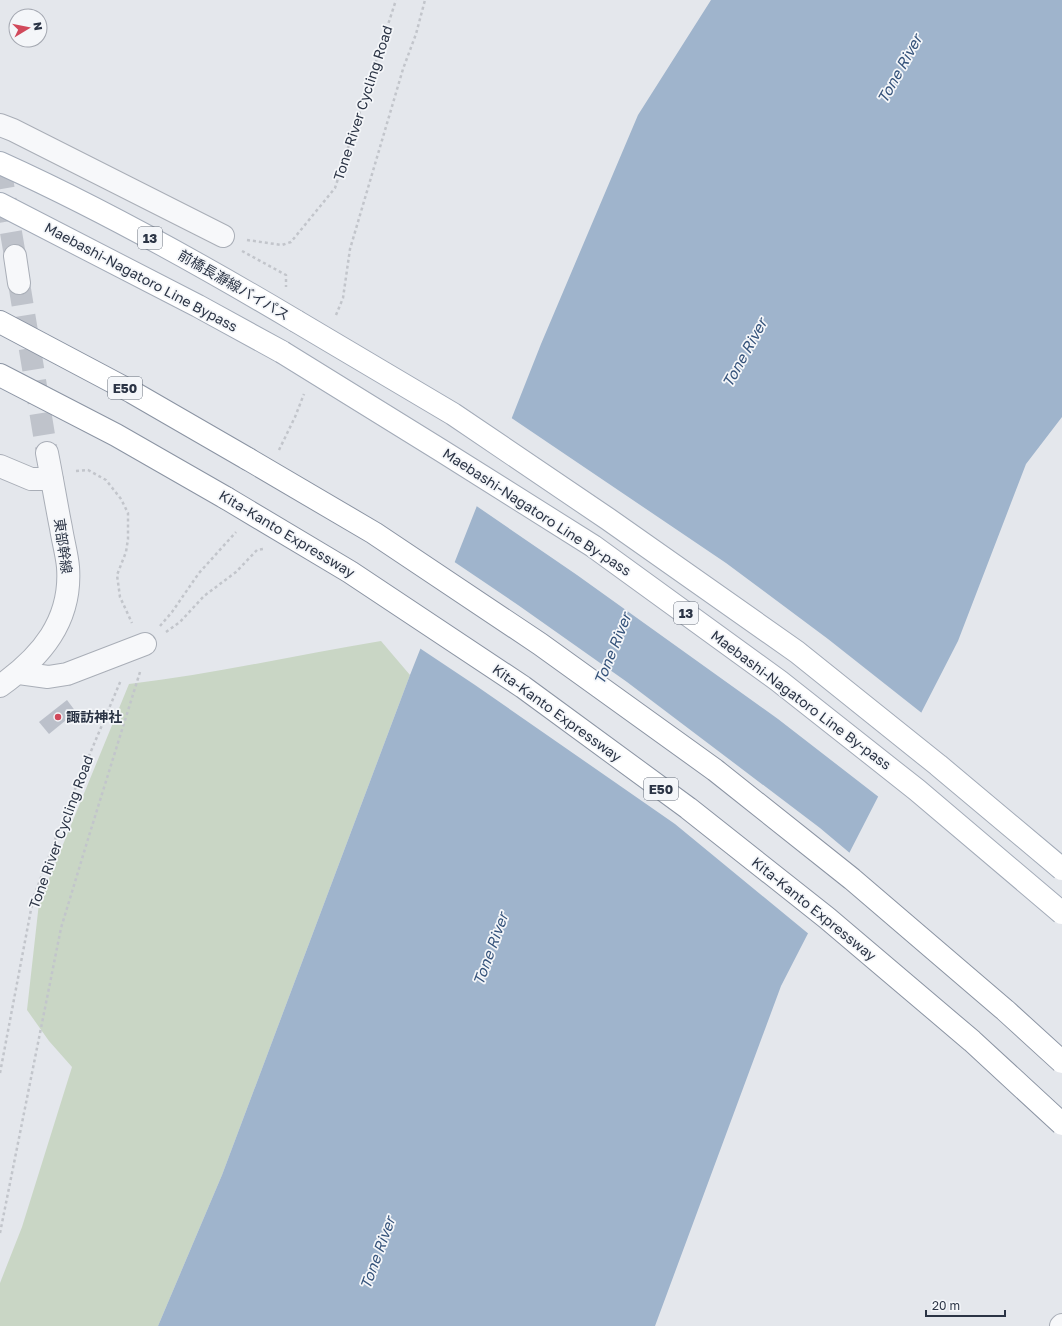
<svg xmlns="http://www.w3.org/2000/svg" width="1062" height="1326" viewBox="0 0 1062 1326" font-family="'Golos Text','Noto Sans JP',sans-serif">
  <rect width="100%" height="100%" fill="#e4e7ec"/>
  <path fill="#c9d6c5" d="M 381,641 L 410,675 L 222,1175 L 158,1326 L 0,1326 L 0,1283 L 22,1227 L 72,1067 L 49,1041 L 27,1010 L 39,903 L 129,684 C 213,674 297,655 381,641 Z"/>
  <path fill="#9fb4cc" d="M 711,0 L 1062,0 L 1062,417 L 1026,464 L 958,641 L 781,986 L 655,1326 L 158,1326 L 222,1175 L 410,675 L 541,344 L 638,115 Z"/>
  <path fill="#e4e7ec" d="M 510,417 L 726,563 L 828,639 L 923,714 L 880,798 L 778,719 L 577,575 L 475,505 Z
    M 453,561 L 518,605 L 627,682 L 820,828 L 851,854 L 810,935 L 675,824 L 475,685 L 418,647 Z"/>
  <path fill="#bbc0ca" d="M 67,700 L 76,712 L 49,734 L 39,722 Z"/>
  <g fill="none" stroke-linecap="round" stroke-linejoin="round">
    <path stroke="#bfc3cb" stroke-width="22" stroke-dasharray="22 11" stroke-linecap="butt" d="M 0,167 L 15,256
      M 19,283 L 47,453"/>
    <g stroke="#a9aeb7" stroke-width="24">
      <path id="minor" d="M 0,125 L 13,130 L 223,236
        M 15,256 L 19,283
        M 0,466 L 31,479 L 52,479
        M 19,673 L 48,677 L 67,674 L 145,644
        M 0,686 C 41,657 72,621 68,567 C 67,555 63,541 61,528 C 56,503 52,478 47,453
        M 1061,1326 L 1062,1325"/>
    </g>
    <g stroke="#a3abb8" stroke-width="24">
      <path id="major" d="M 0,163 C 102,209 200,264 296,321
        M 0,204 L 198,306 L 282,352"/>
    </g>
    <g stroke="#8b94a3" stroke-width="24">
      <path id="highway" d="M 0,322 L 132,392 L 248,459
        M 0,375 L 116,435 L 226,498"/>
    </g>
    <path stroke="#c2c5cb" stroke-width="2.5" stroke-dasharray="3 3" stroke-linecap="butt" d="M 247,240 L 282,245 L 291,242 L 335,188 L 396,0
      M 242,251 L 286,275 L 286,287
      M 336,315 L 343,298 L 350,249 L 403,69 L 416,34 L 425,0
      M 279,450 L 295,417 L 304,394
      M 76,471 L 88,470 L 106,480 L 121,499 L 128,513 L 128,539 L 126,552 L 117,575 L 120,597 L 132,623
      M 160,626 L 172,612 L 199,573 L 236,532
      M 166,632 L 180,622 L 204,596 L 236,572 L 257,550 L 263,549
      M 0,1073 L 33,899 L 65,813 L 121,680
      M 0,1233 L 61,928 L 88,839 L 140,672"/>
    <use href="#minor" stroke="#f7f8fa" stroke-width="22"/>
    <use href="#major" stroke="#fff" stroke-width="22"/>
    <use href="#highway" stroke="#fff" stroke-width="22"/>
    <g stroke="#a3abb8" stroke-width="24" stroke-linecap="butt">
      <path id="major-bridge" d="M 296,321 L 453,414 L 608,519 L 797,652 L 938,765 L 1062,869
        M 282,352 L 442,451 L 593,546 L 779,681 L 917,790 L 1062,913"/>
    </g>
    <g stroke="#8b94a3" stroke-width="24" stroke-linecap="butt">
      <path id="highway-bridge" d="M 248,459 L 374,533 L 540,644 L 715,770 L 852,879 L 1005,1010 L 1062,1062
        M 226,498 L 350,572 L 523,687 L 688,808 L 827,918 L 972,1041 L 1062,1124"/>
    </g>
    <use href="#major-bridge" stroke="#fff" stroke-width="22"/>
    <use href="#highway-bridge" stroke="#fff" stroke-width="22"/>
  </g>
  <circle fill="#d1495b" stroke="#f4f6f9" stroke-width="1.5" cx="58" cy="717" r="4"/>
  <g text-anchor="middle" stroke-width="3.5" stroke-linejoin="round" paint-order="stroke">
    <g fill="#f4f6f9" stroke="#676e7b" stroke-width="1">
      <rect x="138" y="227" width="24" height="22" rx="3"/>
      <rect x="108" y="377" width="34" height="22" rx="3"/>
      <rect x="674" y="602" width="24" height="22" rx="3"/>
      <rect x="644" y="778" width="34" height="22" rx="3"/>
    </g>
    <g font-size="13" font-weight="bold" fill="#2b3445">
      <text x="150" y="243">13</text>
      <text x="125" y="393">E50</text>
      <text x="686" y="618">13</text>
      <text x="661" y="794">E50</text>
    </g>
    <g font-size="14" fill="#2b3445" stroke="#f4f6f9">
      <text transform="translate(363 103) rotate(-72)" y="5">Tone River Cycling Road</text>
      <text transform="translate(141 277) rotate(28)" y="5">Maebashi-Nagatoro Line Bypass</text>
      <text transform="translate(234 285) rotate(30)" y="5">前橋長瀞線バイパス</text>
      <text transform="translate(537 512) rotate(33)" y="5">Maebashi-Nagatoro Line By-pass</text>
      <text transform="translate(287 534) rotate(31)" y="5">Kita-Kanto Expressway</text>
      <text transform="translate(63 546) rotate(82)" y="5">東部幹線</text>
      <text transform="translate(801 700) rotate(37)" y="5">Maebashi-Nagatoro Line By-pass</text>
      <text transform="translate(557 713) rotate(36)" y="5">Kita-Kanto Expressway</text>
      <text transform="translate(61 832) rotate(-70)" y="5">Tone River Cycling Road</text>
      <text transform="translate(814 909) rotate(39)" y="5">Kita-Kanto Expressway</text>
    </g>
    <g font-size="14" font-weight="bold" fill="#2b3445" stroke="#f4f6f9" text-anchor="start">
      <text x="66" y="722">諏訪神社</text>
    </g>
    <g font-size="15" font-style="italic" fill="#34527a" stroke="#f4f6f9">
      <text transform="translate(900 69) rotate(-61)" y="5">Tone River</text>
      <text transform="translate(745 353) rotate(-61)" y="5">Tone River</text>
      <text transform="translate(613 649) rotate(-68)" y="5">Tone River</text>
      <text transform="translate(491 949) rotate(-70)" y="5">Tone River</text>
      <text transform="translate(378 1253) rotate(-70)" y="5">Tone River</text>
    </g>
  </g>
  <g transform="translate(28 28) rotate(80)"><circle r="19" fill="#f4f6f9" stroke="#a4a8b1"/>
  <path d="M0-3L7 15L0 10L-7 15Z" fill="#d1495b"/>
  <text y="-6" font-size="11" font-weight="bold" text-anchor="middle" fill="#2b3445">N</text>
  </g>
  <path d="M926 1310v6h79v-6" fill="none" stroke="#2b3445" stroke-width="2"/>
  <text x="932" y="1310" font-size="12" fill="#2b3445" stroke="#f4f6f9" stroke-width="3" paint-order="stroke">20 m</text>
</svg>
